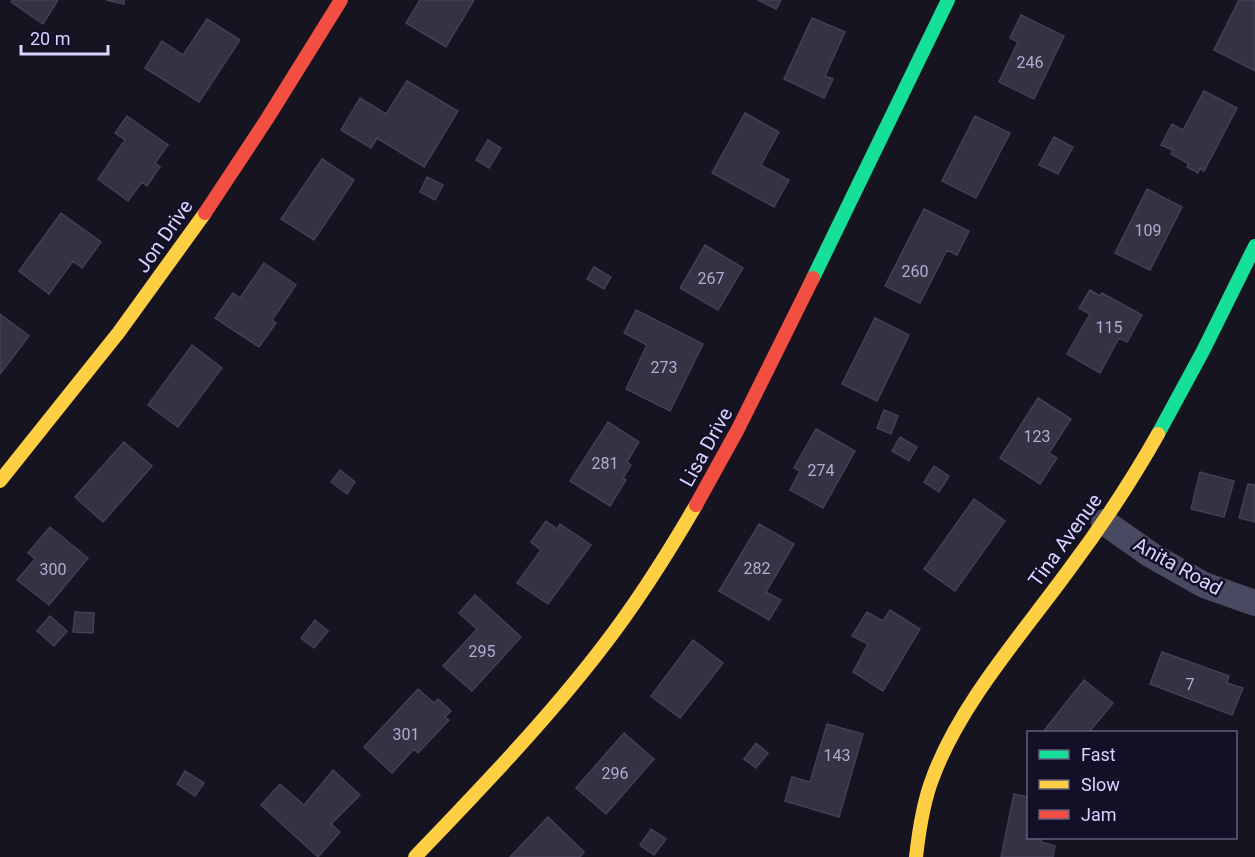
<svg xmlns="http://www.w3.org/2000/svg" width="1255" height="857" viewBox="0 0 1255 857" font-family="Roboto,sans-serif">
  <rect width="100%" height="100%" fill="#161421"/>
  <path fill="#343243" stroke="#433f54" stroke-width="1.5" d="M 12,0 L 58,0 L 43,24 L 11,2 Z
    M 106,0 L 124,0 L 124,4 Z
    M 420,0 L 474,0 L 446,47 L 406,23 Z
    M 758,0 L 781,0 L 776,9 Z
    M 1239,0 L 1255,0 L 1255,71 L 1214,50 Z
    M 1021,15 L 1064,36 L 1034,99 L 999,82 L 1018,42 L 1010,38 Z
    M 812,18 L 845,32 L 825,76 L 833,79 L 824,98 L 784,79 Z
    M 207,19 L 240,40 L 199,102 L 145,68 L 162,41 L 183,55 Z
    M 407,81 L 458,111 L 424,167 L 377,138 L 371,148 L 341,130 L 360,98 L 386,114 Z
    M 1204,91 L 1237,108 L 1204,171 L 1200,168 L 1198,173 L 1187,167 L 1189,164 L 1171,154 L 1173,150 L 1161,145 L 1172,124 L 1183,130 Z
    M 745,113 L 779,132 L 761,165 L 789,180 L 774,207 L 712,173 Z
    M 127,116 L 168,145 L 155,163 L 160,167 L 147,186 L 142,182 L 128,201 L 98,179 L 125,140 L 115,133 Z
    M 975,116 L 1010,133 L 976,198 L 942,181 Z
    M 1054,137 L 1073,147 L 1058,174 L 1039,165 Z
    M 488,140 L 501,148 L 489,168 L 476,160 Z
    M 322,159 L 354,180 L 314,240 L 281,219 Z
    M 427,177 L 443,185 L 435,200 L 420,192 Z
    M 1147,189 L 1182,207 L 1150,270 L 1115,253 Z
    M 924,209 L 969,231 L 957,255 L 947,250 L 920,303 L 885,286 Z
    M 61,213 L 101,242 L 82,268 L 73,261 L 49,294 L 19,271 Z
    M 705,245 L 743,268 L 718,310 L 680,288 Z
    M 264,263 L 296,285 L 272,320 L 276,323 L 259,347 L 215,318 L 233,293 L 240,298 Z
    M 594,267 L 611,277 L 604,289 L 587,279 Z
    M 1090,290 L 1100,296 L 1102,293 L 1142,315 L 1127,342 L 1119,338 L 1100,373 L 1067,354 L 1090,314 L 1079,308 Z
    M 636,310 L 703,344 L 670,411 L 626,389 L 647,345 L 624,333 Z
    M 0,314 L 29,336 L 0,374 Z
    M 875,318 L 909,335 L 877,401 L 842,384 Z
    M 192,345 L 222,368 L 178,427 L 148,405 Z
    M 1038,398 L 1071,419 L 1049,453 L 1057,458 L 1040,484 L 1000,458 Z
    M 884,410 L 898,416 L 891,434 L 877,428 Z
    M 608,422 L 639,442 L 627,462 L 631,465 L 623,478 L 626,480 L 610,506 L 570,481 Z
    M 816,429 L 855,451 L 823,508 L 790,490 L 800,471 L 794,468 Z
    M 900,437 L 917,447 L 909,461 L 892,451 Z
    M 124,442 L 152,466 L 103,522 L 75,497 Z
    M 934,466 L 949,476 L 939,492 L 924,482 Z
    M 340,470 L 355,482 L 347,494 L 331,482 Z
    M 1200,472 L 1234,481 L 1224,517 L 1191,509 Z
    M 1248,484 L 1255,485 L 1255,522 L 1239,518 Z
    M 974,499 L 1005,521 L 955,591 L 924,569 Z
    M 546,521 L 557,529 L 560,524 L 591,545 L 548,604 L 517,583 L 541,550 L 531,542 Z
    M 759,524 L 794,544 L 766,592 L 781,600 L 769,620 L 719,591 Z
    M 50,527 L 88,558 L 49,605 L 17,580 L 35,559 L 28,553 Z
    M 475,595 L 521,637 L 472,691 L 443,666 L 477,629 L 459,613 Z
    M 890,610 L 920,629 L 883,691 L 853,672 L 868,644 L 852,636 L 867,612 L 883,621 Z
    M 75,612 L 94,613 L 93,633 L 73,632 Z
    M 50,616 L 67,631 L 54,646 L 37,631 Z
    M 315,620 L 328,631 L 314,648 L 301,638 Z
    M 693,640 L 723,663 L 680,718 L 651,696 Z
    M 1162,652 L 1229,676 L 1227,683 L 1243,688 L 1232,715 L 1150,684 Z
    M 1084,680 L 1113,703 L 1089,732 L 1043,732 Z
    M 418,689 L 434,703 L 438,699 L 451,711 L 445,717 L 449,720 L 418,753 L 414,749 L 392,773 L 364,747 Z
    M 827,724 L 863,734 L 839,817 L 785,801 L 792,777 L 810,782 Z
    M 624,733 L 654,759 L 606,814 L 576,788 Z
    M 756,743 L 768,753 L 756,768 L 744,759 Z
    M 333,770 L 360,795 L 331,824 L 340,832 L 318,857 L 261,805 L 280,784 L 304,805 Z
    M 185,771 L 204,783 L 195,796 L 177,784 Z
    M 1014,794 L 1028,797 L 1028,838 L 1042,838 L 1041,842 L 1055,846 L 1053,857 L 1001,857 Z
    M 548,817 L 584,852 L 580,857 L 510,857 Z
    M 651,829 L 666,839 L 654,855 L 640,845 Z"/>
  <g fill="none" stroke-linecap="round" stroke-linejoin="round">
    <path stroke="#4a4962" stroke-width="26" d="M 1104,522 L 1151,555 L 1204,585 L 1255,603"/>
    <path stroke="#16e098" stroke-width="14" d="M 813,278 L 948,0
      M 1158,434 L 1203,351 L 1255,246"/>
    <path stroke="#ffcf43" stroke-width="14" d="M 0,481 L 119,332 L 205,213
      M 415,857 C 479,790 544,723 601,649 C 636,604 667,555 696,505
      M 916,857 C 919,830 923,802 933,777 C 960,704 1022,634 1068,571 C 1101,527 1131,482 1158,434"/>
    <path stroke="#f24e42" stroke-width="14" d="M 205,213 L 267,119 L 341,0
      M 696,505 L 738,429 L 813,278"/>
  </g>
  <g text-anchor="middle" stroke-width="5" stroke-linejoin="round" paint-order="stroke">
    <g font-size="16" fill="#b0acd0">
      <text x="1030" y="68">246</text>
      <text x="1148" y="236">109</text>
      <text x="915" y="277">260</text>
      <text x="711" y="284">267</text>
      <text x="1109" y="333">115</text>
      <text x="664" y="373">273</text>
      <text x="1037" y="442">123</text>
      <text x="605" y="469">281</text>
      <text x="821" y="476">274</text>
      <text x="757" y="574">282</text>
      <text x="53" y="575">300</text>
      <text x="482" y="657">295</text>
      <text x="1190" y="690">7</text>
      <text x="406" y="740">301</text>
      <text x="837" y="761">143</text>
      <text x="615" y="779">296</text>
    </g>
    <g font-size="20" fill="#d9d4ff" stroke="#130f26">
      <text transform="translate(164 236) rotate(-55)" y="7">Jon Drive</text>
      <text transform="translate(706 447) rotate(-61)" y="7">Lisa Drive</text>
      <text transform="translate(1065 540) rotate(-54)" y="7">Tina Avenue</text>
      <text transform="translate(1178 566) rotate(29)" y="7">Anita Road</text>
    </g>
  </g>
  <rect x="1027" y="731" width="210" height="108" fill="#130f26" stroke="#625e7d" stroke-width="1.5"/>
  <rect x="1039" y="750" width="30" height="9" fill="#16e098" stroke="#625e7d" stroke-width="1.5"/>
  <text x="1081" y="761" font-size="18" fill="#d9d4ff">Fast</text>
  <rect x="1039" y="780" width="30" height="9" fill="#ffcf43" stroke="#625e7d" stroke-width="1.5"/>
  <text x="1081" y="791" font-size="18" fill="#d9d4ff">Slow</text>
  <rect x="1039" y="810" width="30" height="9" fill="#f24e42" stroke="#625e7d" stroke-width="1.5"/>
  <text x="1081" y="821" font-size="18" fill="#d9d4ff">Jam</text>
  <path d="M21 45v9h87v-9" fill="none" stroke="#d9d4ff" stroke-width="3"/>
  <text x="30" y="45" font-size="18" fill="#d9d4ff" stroke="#130f26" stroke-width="4.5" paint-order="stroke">20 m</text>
</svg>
